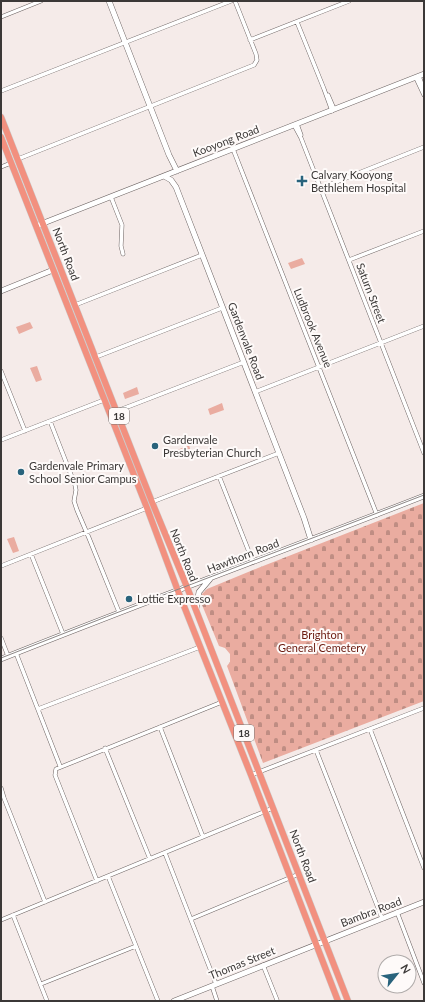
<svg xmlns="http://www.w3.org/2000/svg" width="425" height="1002" viewBox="0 0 425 1002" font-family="Lato,sans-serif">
  <defs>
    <pattern id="cemetery-stones" width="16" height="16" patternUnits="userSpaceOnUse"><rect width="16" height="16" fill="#eaaca0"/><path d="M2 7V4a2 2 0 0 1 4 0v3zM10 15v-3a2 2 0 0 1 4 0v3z" fill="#bf8d83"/></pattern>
  </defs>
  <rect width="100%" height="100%" fill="#f5ebe9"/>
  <path fill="#eaaca0" d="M 302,258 L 305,264 L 291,269 L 288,263 Z
    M 30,322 L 33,328 L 19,334 L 16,327 Z
    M 37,366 L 42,380 L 36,382 L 30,368 Z
    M 137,387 L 139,394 L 125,399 L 123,393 Z
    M 222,403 L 224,410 L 210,415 L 208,409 Z
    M 189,445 L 191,452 L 177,457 L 175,451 Z
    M 14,537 L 19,551 L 13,553 L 7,539 Z"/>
  <path fill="url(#cemetery-stones)" d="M 424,503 L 424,701 L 263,763 L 227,666 L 230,662 L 230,654 L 225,648 L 219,646 L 200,600 L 202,594 L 207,589 L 258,568 Z"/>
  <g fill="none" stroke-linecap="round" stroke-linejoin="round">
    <g stroke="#6b6261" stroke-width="4.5">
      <path id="street" d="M 1,17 L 41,1
        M 297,22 L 324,89 L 332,111
        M 250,40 L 349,1
        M 419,76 L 424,90
        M 416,78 L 424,95
        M 1,91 L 231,1
        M 328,95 L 334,109
        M 297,124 L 301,135
        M 294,125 L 301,138 L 424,453
        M 233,149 L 377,515
        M 18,159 L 254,65 L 257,60 L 256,54 L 235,1
        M 1,167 L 11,163
        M 321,188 L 424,147
        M 111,197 L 122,225 L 121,246 L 123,254
        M 349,260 L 424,231
        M 75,305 L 202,255
        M 96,357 L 222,308
        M 1,371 L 25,431
        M 255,392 L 424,326
        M 117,411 L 244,362
        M 50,421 L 75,485 L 76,490 L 74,501 L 77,510 L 89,538 L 119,612
        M 1,440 L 104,400
        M 219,476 L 253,562
        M 152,502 L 279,453
        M 31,554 L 63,634
        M 1,566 L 147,508
        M 1,638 L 8,656
        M 16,653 L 60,766
        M 38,709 L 200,647
        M 160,727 L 203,837
        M 370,729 L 424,868
        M 105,748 L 150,859
        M 316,750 L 382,918
        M 251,775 L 424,708
        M 1,788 L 4,798 L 45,902
        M 165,853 L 216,984
        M 108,876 L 158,1001
        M 97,881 L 55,775 L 56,769 L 222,702
        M 397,912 L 424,983
        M 13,915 L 47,1001
        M 191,919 L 299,874
        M 1,920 L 273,808
        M 263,965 L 277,1000
        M 41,984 L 136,946
        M 212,986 L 217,1001"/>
    </g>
    <g stroke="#6b6261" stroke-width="6">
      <path id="secondary" d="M 109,1 L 169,155 L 177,171
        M 164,176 L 171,180 L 176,187 L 304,518 L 311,540
        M 36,226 L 424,74
        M 1,291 L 53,270
        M 196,609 L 199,592 L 210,579
        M 1,659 C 141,603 283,551 424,496
        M 174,1001 L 424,902"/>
    </g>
    <g stroke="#cccbcb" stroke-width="7">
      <path id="highway" d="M 1,117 L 152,502 L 187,587 L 348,1001
        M 1,137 L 147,508 L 178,591 L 251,775 L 338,1001"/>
    </g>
    <use href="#street" stroke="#fff" stroke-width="3.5"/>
    <use href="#secondary" stroke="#fff" stroke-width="5"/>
    <use href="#highway" stroke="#f2907f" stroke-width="6"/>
    <path stroke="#8d8786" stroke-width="1" d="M 1,658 C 142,602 283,550 424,495"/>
  </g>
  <g fill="#29637c" stroke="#fefaf9" stroke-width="1.5">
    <path d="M300 175h4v4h4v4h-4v4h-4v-4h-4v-4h4z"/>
    <circle cx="155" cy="446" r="4"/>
    <circle cx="21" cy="472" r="4"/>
    <circle cx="129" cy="599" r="4"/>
  </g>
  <g text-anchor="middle" stroke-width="4" stroke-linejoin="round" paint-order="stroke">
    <g fill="#fefaf9" stroke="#767271" stroke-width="1">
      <rect x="109" y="408" width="20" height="16" rx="3"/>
      <rect x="234" y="725" width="20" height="16" rx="3"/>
    </g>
    <g font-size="10" font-weight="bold" fill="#3b3837">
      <text x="119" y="420">18</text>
      <text x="244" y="737">18</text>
    </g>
    <g font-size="11" fill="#3b3837" stroke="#fefaf9">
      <text transform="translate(226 141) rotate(-21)" y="4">Kooyong Road</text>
      <text transform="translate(66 254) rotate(69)" y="4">North Road</text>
      <text transform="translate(371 293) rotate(69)" y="4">Saturn Street</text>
      <text transform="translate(313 328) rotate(68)" y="4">Ludbrook Avenue</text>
      <text transform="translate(246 341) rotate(69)" y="4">Gardenvale Road</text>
      <text transform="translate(184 555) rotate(68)" y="4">North Road</text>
      <text transform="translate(243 556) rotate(-21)" y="4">Hawthorn Road</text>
      <text transform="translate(303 856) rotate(69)" y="4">North Road</text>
      <text transform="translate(371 912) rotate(-21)" y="4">Bambra Road</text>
      <text transform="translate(242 963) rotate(-22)" y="4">Thomas Street</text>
    </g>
    <g font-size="11" fill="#3b3837" stroke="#fefaf9" text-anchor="start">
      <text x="311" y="179">Calvary Kooyong<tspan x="311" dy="13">Bethlehem Hospital</tspan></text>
      <text x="163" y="444">Gardenvale<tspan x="163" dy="13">Presbyterian Church</tspan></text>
      <text x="29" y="470">Gardenvale Primary<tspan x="29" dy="13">School Senior Campus</tspan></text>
      <text x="137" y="603">Lottie Expresso</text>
    </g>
    <g font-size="11" fill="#6b1a0f" stroke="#fefaf9">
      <text x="322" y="639">Brighton<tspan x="322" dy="13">General Cemetery</tspan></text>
    </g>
  </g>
  <rect width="425" height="1002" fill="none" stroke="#3b3837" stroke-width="4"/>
  <g transform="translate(397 974) rotate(60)"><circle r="19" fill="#fefaf9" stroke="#b0acab"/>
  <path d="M0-3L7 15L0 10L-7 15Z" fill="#29637c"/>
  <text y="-6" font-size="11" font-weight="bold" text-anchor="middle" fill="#3b3837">N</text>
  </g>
</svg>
